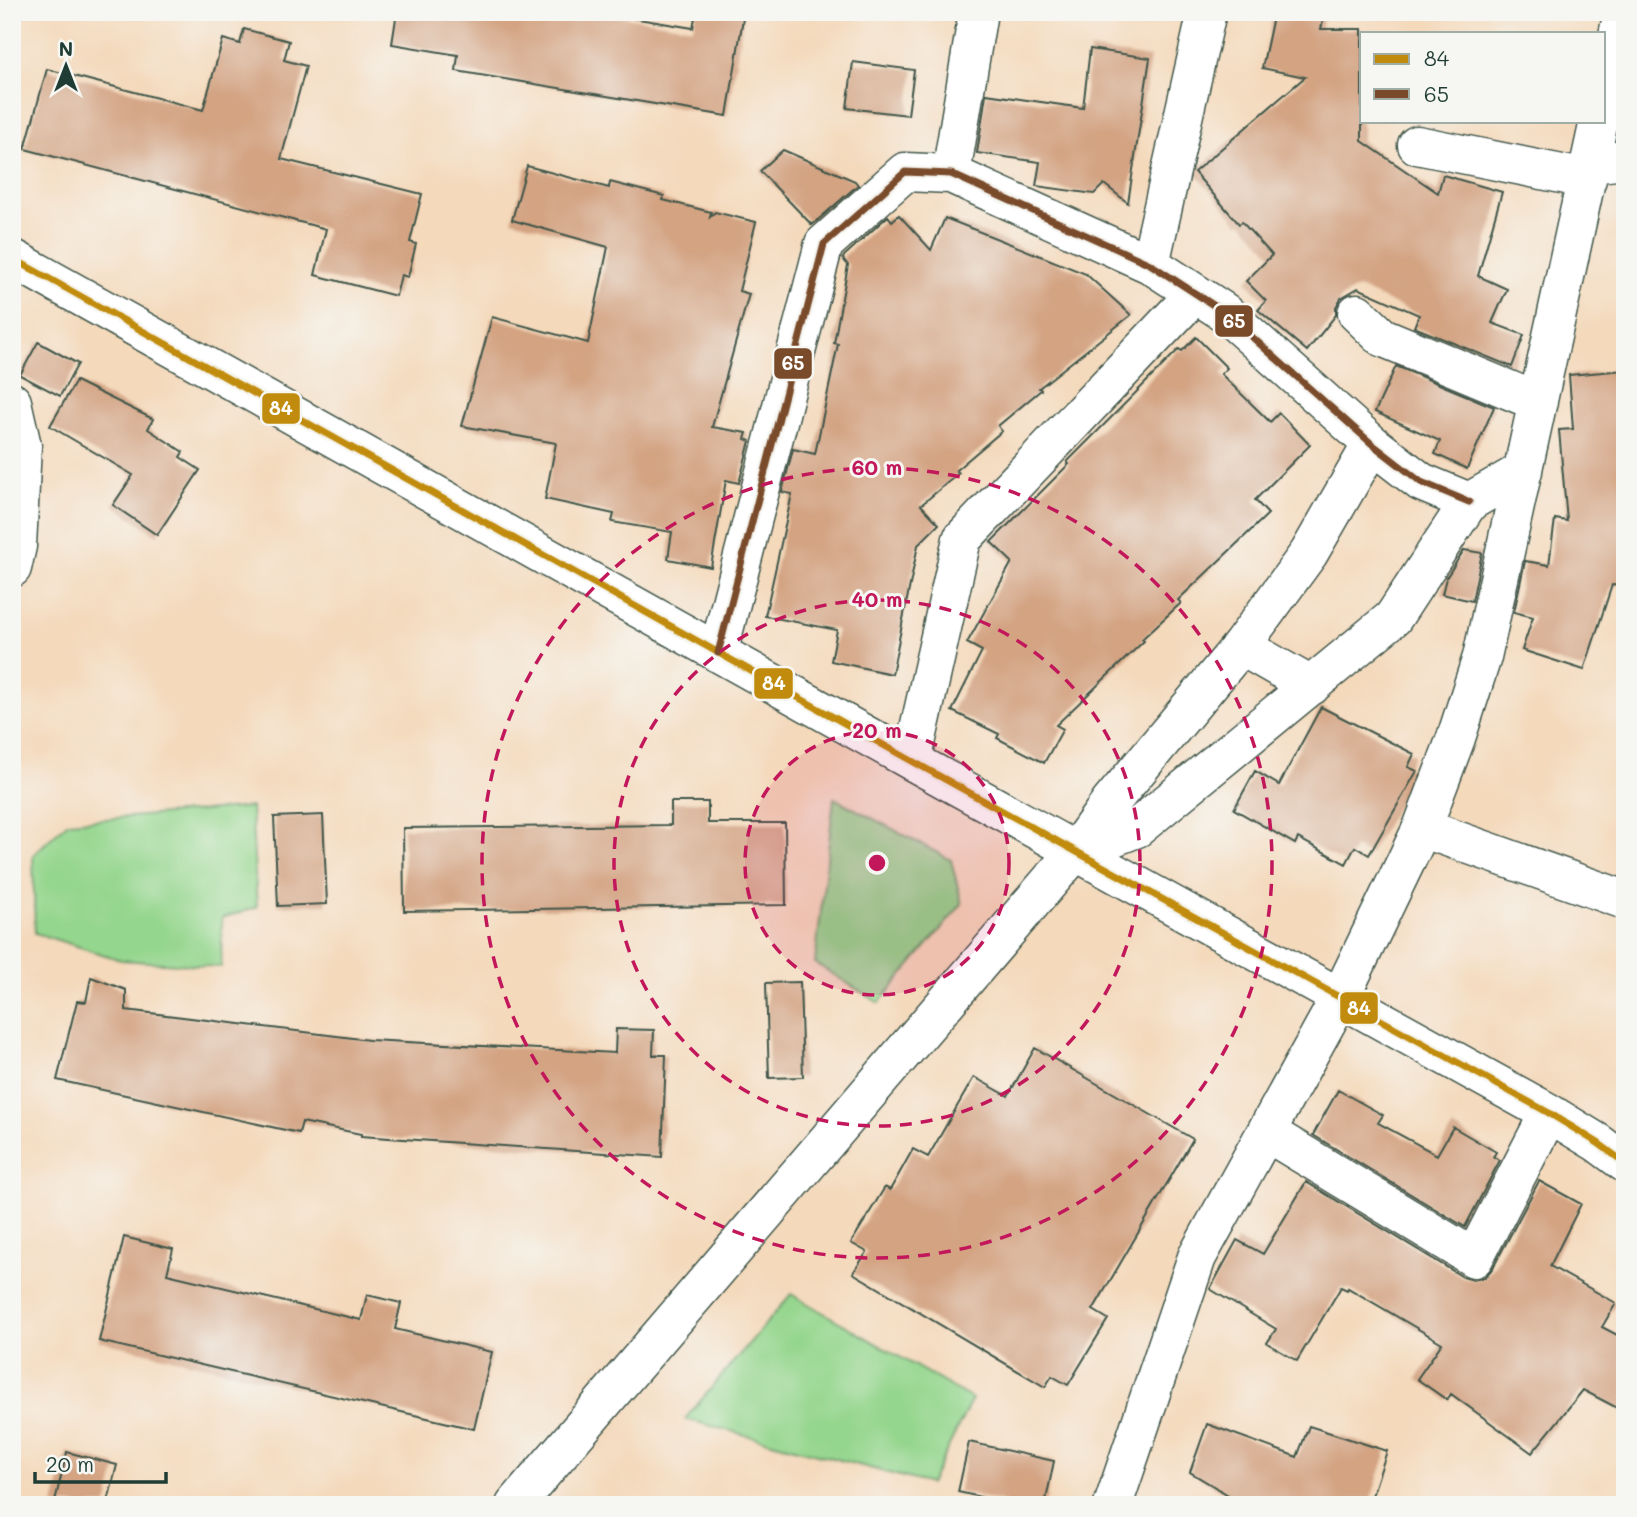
<svg xmlns="http://www.w3.org/2000/svg" width="1637" height="1517" viewBox="0 0 1637 1517" font-family="Mali,sans-serif">
  <rect width="100%" height="100%" fill="#f6f6f2"/>
  <filter id="ink" filterUnits="userSpaceOnUse"><feTurbulence type="fractalNoise" baseFrequency=".0143" numOctaves="2"/><feDisplacementMap in="SourceGraphic" scale="14" xChannelSelector="R" yChannelSelector="G"/><feConvolveMatrix kernelMatrix="1 2 1 2 8 2 1 2 1" color-interpolation-filters="sRGB"/></filter>
  <filter id="wash" filterUnits="userSpaceOnUse"><feTurbulence type="fractalNoise" baseFrequency=".00686" numOctaves="4" result="noise"/><feDisplacementMap in="SourceGraphic" scale="28" xChannelSelector="R" yChannelSelector="G"/><feGaussianBlur stdDeviation="1.57" result="paint"/><feColorMatrix in="noise" values="0 0 0 0 0 0 0 0 0 0 0 0 0 0 0 0 0 1.4 0 .05"/><feComposite in="paint" operator="in"/></filter>
  <g filter="url(#wash)">
    <rect width="100%" height="100%" fill="#f4d9bb"/>
    <path fill="#94d68d" stroke="#5a8a60" stroke-width="2" d="M 834,798 L 951,860 L 962,904 L 879,1003 L 815,963 Z
      M 251,807 L 257,907 L 222,918 L 221,967 L 121,960 L 35,933 L 33,855 L 68,822 Z
      M 791,1294 L 972,1399 L 930,1484 L 685,1419 Z"/>
    <g id="blocks">
      <path fill="#d3a382" d="M 397,12 L 596,12 L 693,28 L 696,12 L 744,12 L 727,116 L 456,71 L 458,55 L 392,44 Z
        M 1274,12 L 1325,12 L 1321,29 L 1362,29 L 1362,141 L 1438,193 L 1443,175 L 1502,192 L 1478,276 L 1507,289 L 1492,323 L 1524,335 L 1512,367 L 1414,327 L 1419,315 L 1358,288 L 1341,298 L 1336,307 L 1336,315 L 1307,351 L 1258,310 L 1266,301 L 1246,281 L 1272,255 L 1242,222 L 1239,224 L 1194,172 L 1305,77 L 1262,68 Z
        M 244,29 L 289,41 L 284,60 L 306,66 L 281,159 L 422,194 L 410,242 L 416,244 L 408,277 L 401,275 L 396,296 L 315,275 L 326,229 L 25,149 L 47,69 L 203,110 L 223,39 L 240,44 Z
        M 1090,49 L 1150,58 L 1128,203 L 1104,184 L 1094,194 L 1036,186 L 1040,162 L 977,153 L 986,94 L 1083,108 Z
        M 853,62 L 914,70 L 908,115 L 847,108 Z
        M 783,150 L 855,181 L 858,185 L 812,225 L 760,171 Z
        M 527,166 L 609,188 L 610,182 L 664,196 L 663,200 L 711,212 L 710,217 L 715,212 L 756,222 L 739,291 L 749,294 L 712,427 L 747,433 L 745,439 L 750,441 L 739,483 L 726,480 L 711,567 L 668,559 L 672,532 L 612,522 L 614,514 L 545,499 L 556,443 L 462,426 L 492,317 L 588,343 L 608,247 L 512,220 Z
        M 899,215 L 931,250 L 945,218 L 1086,274 L 1131,315 L 1039,388 L 1041,390 L 998,426 L 1002,431 L 956,470 L 959,473 L 921,505 L 939,524 L 918,545 L 892,674 L 831,661 L 837,630 L 765,616 L 792,494 L 782,492 L 793,449 L 815,454 L 838,344 L 834,343 L 848,265 L 843,259 L 844,256 L 888,216 L 892,221 Z
        M 1196,337 L 1227,368 L 1221,374 L 1270,422 L 1279,413 L 1310,445 L 1255,500 L 1268,514 L 1178,600 L 1181,603 L 1142,639 L 1144,641 L 1056,725 L 1063,729 L 1044,763 L 997,738 L 999,734 L 952,711 L 982,651 L 967,643 L 1012,562 L 991,542 L 1069,464 L 1067,462 L 1179,349 L 1182,351 Z
        M 38,342 L 78,364 L 60,396 L 20,375 Z
        M 1396,366 L 1494,407 L 1467,469 L 1435,454 L 1440,441 L 1375,412 Z
        M 1625,370 L 1625,586 L 1612,585 L 1584,670 L 1522,650 L 1533,617 L 1514,612 L 1525,561 L 1549,565 L 1555,519 L 1567,521 L 1559,430 L 1573,429 L 1569,375 Z
        M 76,381 L 153,419 L 148,429 L 183,452 L 180,457 L 200,470 L 157,535 L 113,505 L 133,475 L 50,426 Z
        M 1464,550 L 1482,553 L 1472,601 L 1442,594 L 1446,578 Z
        M 1321,707 L 1414,754 L 1408,767 L 1417,771 L 1369,855 L 1355,847 L 1346,864 L 1298,838 L 1295,844 L 1234,809 L 1255,771 L 1279,785 Z
        M 671,802 L 708,802 L 708,823 L 785,823 L 786,905 L 404,911 L 403,828 L 671,825 Z
        M 323,815 L 327,904 L 278,906 L 274,817 Z
        M 91,977 L 126,990 L 126,1010 L 369,1040 L 615,1053 L 616,1029 L 654,1030 L 653,1055 L 666,1055 L 662,1157 L 361,1136 L 361,1134 L 302,1122 L 299,1133 L 57,1080 L 77,1001 L 86,1002 Z
        M 800,982 L 803,1077 L 769,1078 L 766,983 Z
        M 1035,1048 L 1193,1139 L 1093,1310 L 1108,1319 L 1068,1385 L 1052,1376 L 1045,1387 L 853,1273 L 867,1252 L 851,1243 L 885,1187 L 890,1190 L 913,1149 L 928,1157 L 974,1077 L 1008,1096 Z
        M 1338,1090 L 1383,1115 L 1378,1123 L 1437,1155 L 1453,1127 L 1496,1152 L 1493,1157 L 1500,1160 L 1465,1227 L 1313,1135 Z
        M 1539,1181 L 1581,1204 L 1550,1266 L 1616,1303 L 1602,1327 L 1625,1339 L 1625,1412 L 1583,1390 L 1532,1453 L 1451,1394 L 1447,1400 L 1417,1379 L 1442,1343 L 1348,1288 L 1347,1290 L 1341,1287 L 1297,1361 L 1267,1343 L 1276,1329 L 1210,1289 L 1237,1240 L 1263,1254 L 1306,1182 L 1463,1277 L 1473,1280 L 1485,1277 L 1493,1268 Z
        M 124,1237 L 173,1249 L 167,1274 L 361,1320 L 367,1295 L 401,1303 L 395,1329 L 492,1352 L 474,1429 L 99,1341 Z
        M 1207,1424 L 1297,1457 L 1309,1426 L 1387,1451 L 1369,1505 L 1245,1505 L 1190,1472 Z
        M 969,1442 L 1054,1461 L 1045,1505 L 1016,1505 L 958,1492 Z
        M 67,1452 L 117,1465 L 107,1505 L 54,1505 Z"/>
    </g>
  </g>
  <g filter="url(#ink)">
    <use href="#blocks" fill-opacity="0" stroke="#3f5448" stroke-width="2"/>
    <g fill="none" stroke-linecap="round" stroke-linejoin="round">
      <g stroke="#3f5448" stroke-width="41">
        <path id="minor" d="M 1604,100 L 1623,12
          M 1417,145 L 1587,179
          M 1590,164 L 1625,160
          M 951,174 L 978,12
          M 12,258 L 912,761 L 1549,1113 L 1598,1143 L 1625,1163
          M 1150,264 L 1207,12
          M 1357,313 L 1382,337 L 1538,402
          M 12,402 L 22,446 L 17,546 L 12,568
          M 1241,646 L 1311,686
          M 718,653 L 824,244 L 905,172 L 951,174 L 1150,264 L 1224,312 L 1372,444 L 1421,482 L 1469,502
          M 912,761 L 962,539 L 1195,294
          M 1422,828 L 1625,900
          M 1075,852 L 1137,828 L 1393,618 L 1469,502 L 1523,471
          M 1266,1132 L 1474,1258 L 1549,1113
          M 515,1505 L 1075,852 L 1110,803 L 1241,646 L 1309,553 L 1372,444
          M 1113,1505 L 1197,1257 L 1340,998 L 1422,828 L 1456,738 L 1482,657 L 1599,121"/>
      </g>
      <use href="#minor" stroke="#fff" stroke-width="38"/>
      <g stroke="#f6f6f2" stroke-width="12">
        <path id="bus-1" d="M 12,258 L 912,761 L 1549,1113 L 1598,1143 L 1625,1163"/>
      </g>
      <g stroke="#f6f6f2" stroke-width="12">
        <path id="bus-2" d="M 718,653 L 824,244 L 905,172 L 951,174 L 1150,264 L 1224,312 L 1372,444 L 1421,482 L 1469,502"/>
      </g>
      <use href="#bus-1" stroke="#c18c0d" stroke-width="7"/>
      <use href="#bus-2" stroke="#7a4b2a" stroke-width="7"/>
    </g>
  </g>
  <circle cx="877" cy="863" r="132" fill="#c2185b" fill-opacity=".12"/>
  <g fill="none" stroke="#c2185b" stroke-width="3.5" stroke-dasharray="12 9">
    <circle cx="877" cy="863" r="132"/>
    <circle cx="877" cy="863" r="263"/>
    <circle cx="877" cy="863" r="395"/>
  </g>
  <circle cx="877" cy="863" r="10" fill="#c2185b" stroke="#f6f6f2" stroke-width="3.5"/>
  <g font-size="21" text-anchor="middle" font-weight="bold" fill="#c2185b" stroke="#f6f6f2" stroke-width="6" stroke-linejoin="round" paint-order="stroke">
    <text x="877" y="475">60 m</text>
    <text x="877" y="607">40 m</text>
    <text x="877" y="738">20 m</text>
  </g>
  <g stroke="#f6f6f2" stroke-width="2.5">
    <rect x="1214" y="304" width="40" height="34" rx="7" fill="#7a4b2a"/>
    <rect x="773" y="347" width="40" height="33" rx="7" fill="#7a4b2a"/>
    <rect x="261" y="392" width="40" height="33" rx="7" fill="#c18c0d"/>
    <rect x="753" y="667" width="41" height="33" rx="7" fill="#c18c0d"/>
    <rect x="1339" y="991" width="40" height="34" rx="7" fill="#c18c0d"/>
  </g>
  <g font-size="19" text-anchor="middle" font-weight="bold" fill="#fff">
    <text x="1234" y="328">65</text>
    <text x="793" y="370">65</text>
    <text x="281" y="415">84</text>
    <text x="774" y="690">84</text>
    <text x="1359" y="1015">84</text>
  </g>
  <rect width="1637" height="1517" fill="none" stroke="#f6f6f2" stroke-width="42"/>
  <rect x="1360" y="32" width="245" height="91" fill="#f6f6f2" stroke="#a0aca6" stroke-width="2"/>
  <rect x="1374" y="54" width="35" height="10" fill="#c18c0d" stroke="#a0aca6" stroke-width="2"/>
  <text x="1424" y="66" font-size="21" fill="#1f3d34">84</text>
  <rect x="1374" y="89" width="35" height="10" fill="#7a4b2a" stroke="#a0aca6" stroke-width="2"/>
  <text x="1424" y="102" font-size="21" fill="#1f3d34">65</text>
  <g transform="translate(66 66)" stroke="#f6f6f2" stroke-width="5" paint-order="stroke">
  <path d="M0-5L12 26L0 18L-12 26Z" fill="#1f3d34"/>
  <text y="-10" font-size="19" font-weight="bold" text-anchor="middle" fill="#1f3d34">N</text>
  </g>
  <path d="M35 1472v10h131v-10" fill="none" stroke="#1f3d34" stroke-width="3.5"/>
  <text x="46" y="1472" font-size="21" fill="#1f3d34" stroke="#f6f6f2" stroke-width="5" paint-order="stroke">20 m</text>
</svg>
